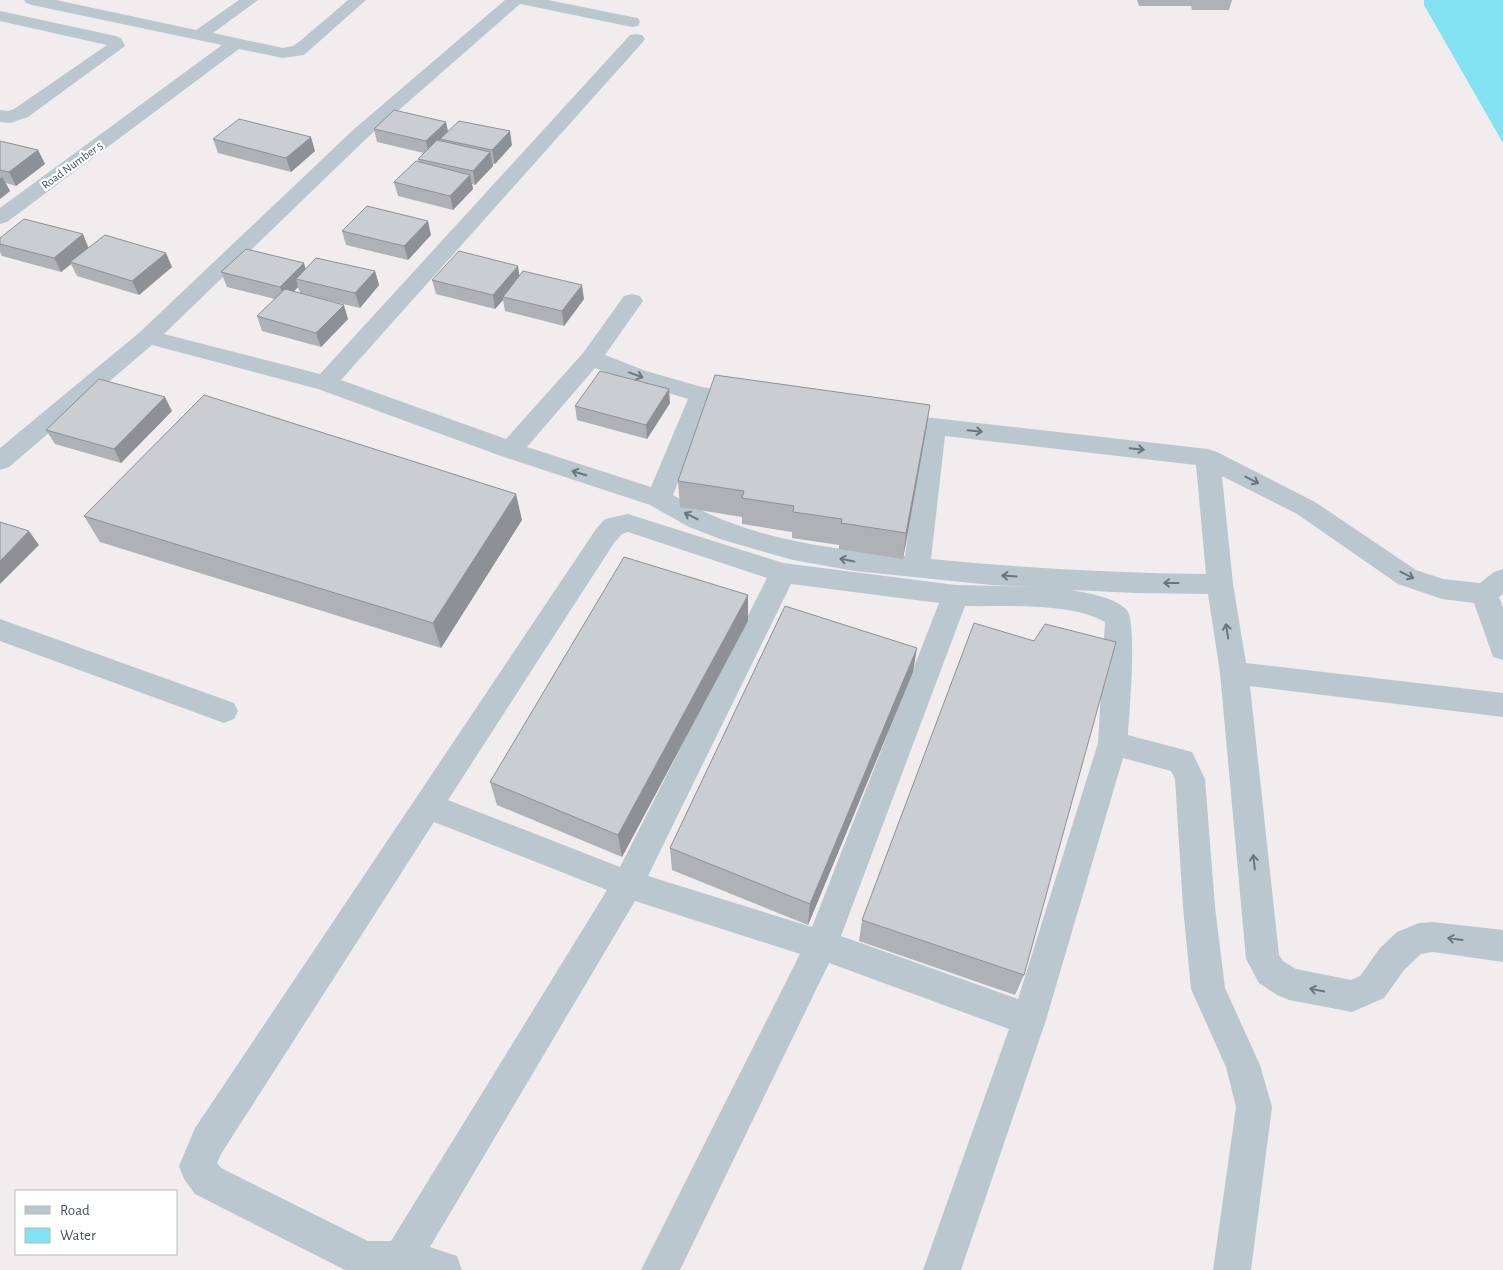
<svg xmlns="http://www.w3.org/2000/svg" width="1503" height="1270" viewBox="0 0 1503 1270" font-family="'Alegreya Sans',sans-serif">
  <rect width="100%" height="100%" fill="#f1edee"/>
  <path fill="#83e2f1" d="M 1424,0 L 1503,0 L 1503,143 L 1424,5 Z"/>
  <g fill="none" stroke-linecap="round" stroke-linejoin="round">
    <path fill="#bbc7ce" fill-rule="evenodd" d="M 24,0 L 56,0 L 196,30 L 239,0 L 258,0 L 213,33 L 283,48 L 293,46 L 299,42 L 348,0 L 366,0 L 304,55 L 283,58 L 239,49 L 7,222 L 0,224 L 0,208 L 222,45 L 32,5 L 26,3 Z
      M 505,0 L 548,0 L 632,17 L 638,18 L 640,22 L 638,26 L 632,27 L 520,4 L 367,138 L 164,334 L 320,374 L 630,35 L 636,34 L 642,35 L 645,39 L 642,43 L 341,380 L 506,439 L 583,353 L 624,296 L 632,294 L 640,296 L 643,301 L 605,355 L 646,371 L 702,387 L 753,395 L 757,401 L 753,407 L 745,409 L 709,404 L 673,495 C 684,501 695,508 707,513 C 768,541 839,550 905,556 L 921,433 L 881,427 L 877,421 L 881,415 L 889,413 L 1208,449 L 1217,452 L 1315,502 L 1416,570 L 1443,579 L 1480,583 L 1494,572 L 1503,569 L 1503,594 L 1499,597 L 1503,608 L 1503,660 L 1493,657 L 1474,603 L 1442,599 L 1398,584 L 1297,514 L 1222,476 L 1233,584 L 1246,663 L 1503,693 L 1503,717 L 1250,686 L 1279,955 L 1283,961 L 1296,969 L 1351,980 L 1360,976 L 1380,948 L 1397,932 L 1419,923 L 1433,922 L 1503,930 L 1503,962 L 1433,952 L 1421,954 L 1404,970 L 1384,998 L 1352,1012 L 1289,1000 L 1277,995 L 1259,983 L 1246,959 L 1220,673 L 1208,594 L 1135,593 L 1072,590 C 1090,594 1111,596 1126,609 C 1138,619 1129,715 1128,735 L 1192,752 L 1205,779 L 1215,907 L 1225,988 L 1260,1065 L 1272,1107 L 1251,1270 L 1213,1270 L 1236,1107 L 1226,1067 L 1191,989 L 1183,907 L 1175,779 L 1171,771 L 1123,758 L 1046,1020 L 961,1270 L 923,1270 L 1009,1029 L 829,963 L 680,1270 L 641,1270 L 800,954 L 635,901 L 430,1247 L 457,1256 L 462,1270 L 345,1270 L 195,1194 L 184,1179 L 179,1166 L 195,1128 L 596,529 L 605,519 L 628,514 L 783,563 L 956,585 L 1034,587 L 991,585 L 855,571 L 793,560 L 723,540 L 689,527 L 650,505 L 501,456 L 318,389 L 152,345 L 9,467 L 0,470 L 0,448 L 140,332 L 353,130 ZM 595,368 L 630,381 L 688,399 L 651,487 L 527,447 ZM 945,436 L 1196,465 L 1206,574 C 1114,573 1022,568 931,559 ZM 628,532 L 767,578 L 620,867 L 448,800 L 614,543 L 622,534 ZM 791,584 L 939,603 L 812,927 L 648,876 ZM 965,606 C 1005,607 1071,602 1105,622 L 1098,743 L 1018,999 L 841,936 ZM 434,822 L 607,890 L 391,1241 L 368,1241 L 221,1168 L 217,1163 L 221,1154 Z
      M 0,11 L 116,36 L 121,38 L 125,46 L 28,117 L 10,123 L 0,122 L 0,110 L 8,111 L 14,109 L 107,45 L 0,21 Z
      M 0,619 L 234,703 L 238,711 L 234,719 L 224,723 L 0,641 Z"/>
  </g>
  <path fill="#aeb1b5" fill-rule="evenodd" d="M 1137,0 L 1232,0 L 1229,10 L 1192,10 L 1191,6 L 1139,6 Z
    M 374,129 L 448,131 L 512,145 L 495,164 L 493,164 L 493,166 L 475,185 L 472,184 L 473,189 L 453,210 L 398,196 L 394,182 L 419,162 L 418,159 L 424,153 L 377,142 Z
    M 213,139 L 315,151 L 291,172 L 218,153 Z
    M 0,141 L 38,150 L 45,164 L 16,186 L 6,183 L 10,191 L 0,199 Z
    M 342,231 L 431,235 L 408,260 L 346,245 Z
    M 0,238 L 89,248 L 172,267 L 139,295 L 77,276 L 71,264 L 61,272 L 2,256 L 0,252 Z
    M 306,269 L 375,271 L 379,285 L 360,308 L 314,297 L 348,319 L 321,347 L 262,331 L 257,316 L 275,299 L 227,287 L 221,272 ZM 298,287 L 300,293 L 294,291 Z
    M 520,276 L 584,299 L 564,326 L 505,311 L 503,300 L 495,309 L 436,294 L 432,280 Z
    M 670,403 L 647,439 L 577,420 L 575,406 Z
    M 172,411 L 121,463 L 55,444 L 46,430 Z
    M 926,431 L 903,559 L 839,549 L 839,545 L 792,538 L 792,532 L 742,524 L 742,517 L 680,507 L 678,481 Z
    M 84,516 L 522,520 L 441,648 L 100,542 Z
    M 748,595 L 748,621 L 622,857 L 497,805 L 490,782 Z
    M 913,672 L 808,925 L 672,870 L 670,848 Z
    M 862,920 L 1024,975 L 1015,995 L 859,941 Z"/>
  <path fill="#8d9094" d="M 446,122 L 449,136 L 440,139 L 441,143 L 429,155 L 426,141 Z
    M 510,131 L 512,145 L 495,164 L 492,150 Z
    M 311,137 L 315,151 L 291,172 L 286,158 Z
    M 38,150 L 45,164 L 16,186 L 9,172 Z
    M 490,152 L 493,166 L 475,185 L 473,171 Z
    M 470,175 L 473,189 L 453,210 L 450,196 Z
    M 2,177 L 10,191 L 0,199 L 0,179 Z
    M 428,221 L 431,235 L 408,260 L 404,246 Z
    M 83,234 L 89,249 L 70,262 L 71,264 L 61,272 L 54,258 Z
    M 166,253 L 172,267 L 139,295 L 132,281 Z
    M 304,263 L 308,277 L 296,279 L 298,287 L 285,301 L 280,287 Z
    M 518,266 L 520,280 L 503,297 L 503,300 L 495,309 L 493,295 Z
    M 375,271 L 379,285 L 360,308 L 355,293 Z
    M 582,285 L 584,299 L 564,326 L 562,311 Z
    M 344,305 L 348,319 L 321,347 L 316,333 Z
    M 669,389 L 670,403 L 647,439 L 646,425 Z
    M 165,397 L 172,411 L 121,463 L 114,449 Z
    M 930,405 L 926,431 L 903,559 L 906,533 Z
    M 516,494 L 522,520 L 441,648 L 433,623 Z
    M 29,531 L 39,545 L 0,584 L 0,561 Z
    M 748,595 L 748,621 L 622,857 L 618,835 Z
    M 917,648 L 913,672 L 808,925 L 810,904 Z"/>
  <path fill="#caced3" stroke="#8d9094" d="M 394,110 L 446,122 L 426,141 L 374,129 Z
    M 239,119 L 311,137 L 286,158 L 213,139 Z
    M 459,121 L 510,131 L 492,150 L 440,139 Z
    M 437,140 L 490,152 L 473,171 L 418,159 Z
    M 0,141 L 38,150 L 9,172 L 0,170 Z
    M 416,161 L 470,175 L 450,196 L 394,182 Z
    M 367,206 L 428,221 L 404,246 L 342,231 Z
    M 24,219 L 83,234 L 54,258 L 0,244 L 0,238 Z
    M 105,235 L 166,253 L 132,281 L 70,262 Z
    M 246,249 L 304,263 L 280,287 L 221,272 Z
    M 459,251 L 518,266 L 493,295 L 432,280 Z
    M 316,258 L 375,271 L 355,293 L 296,279 Z
    M 523,271 L 582,285 L 562,311 L 503,297 Z
    M 285,289 L 344,305 L 316,333 L 257,316 Z
    M 600,371 L 669,389 L 646,425 L 575,406 Z
    M 715,375 L 930,405 L 906,533 L 841,523 L 842,519 L 793,512 L 794,506 L 742,498 L 744,491 L 678,481 Z
    M 99,379 L 165,397 L 114,449 L 46,430 Z
    M 204,395 L 516,494 L 433,623 L 84,516 Z
    M 0,522 L 29,531 L 0,561 Z
    M 624,557 L 748,595 L 618,835 L 490,782 Z
    M 785,606 L 917,648 L 810,904 L 670,848 Z
    M 974,623 L 1034,641 L 1045,624 L 1116,642 L 1024,975 L 862,920 Z"/>
  <defs><path id="oneway-shaft" d="M-6 0H5M1.5-3L5.5 0L1.5 3" fill="none" stroke-width="1.6" stroke-linecap="round" stroke-linejoin="round" transform="scale(1.25)"/></defs>
  <g stroke="#68767e">
    <use href="#oneway-shaft" transform="translate(636 375) rotate(20)"/>
    <use href="#oneway-shaft" transform="translate(975 431) rotate(6)"/>
    <use href="#oneway-shaft" transform="translate(1137 449) rotate(6)"/>
    <use href="#oneway-shaft" transform="translate(579 473) rotate(-163)"/>
    <use href="#oneway-shaft" transform="translate(1252 480) rotate(27)"/>
    <use href="#oneway-shaft" transform="translate(691 516) rotate(-153)"/>
    <use href="#oneway-shaft" transform="translate(847 560) rotate(-169)"/>
    <use href="#oneway-shaft" transform="translate(1407 575) rotate(27)"/>
    <use href="#oneway-shaft" transform="translate(1009 576) rotate(-176)"/>
    <use href="#oneway-shaft" transform="translate(1171 583) rotate(-180)"/>
    <use href="#oneway-shaft" transform="translate(1227 631) rotate(-99)"/>
    <use href="#oneway-shaft" transform="translate(1254 862) rotate(-96)"/>
    <use href="#oneway-shaft" transform="translate(1455 939) rotate(-172)"/>
    <use href="#oneway-shaft" transform="translate(1317 990) rotate(-169)"/>
  </g>
  <g text-anchor="middle" stroke-width="4.5" stroke-linejoin="round" paint-order="stroke">
    <g font-size="12" fill="#45535c" stroke="#fff">
      <text transform="translate(72 165) rotate(-36)" y="4">Road Number 5</text>
    </g>
  </g>
  <rect x="15" y="1190" width="162" height="65" fill="#ffffff" stroke="#b5babe"/>
  <rect x="25" y="1206" width="25" height="8" fill="#bbc7ce" stroke="#b5babe"/>
  <text x="60" y="1215" font-size="15" fill="#45535c">Road</text>
  <rect x="25" y="1228" width="25" height="15" fill="#83e2f1" stroke="#b5babe"/>
  <text x="60" y="1240" font-size="15" fill="#45535c">Water</text>
</svg>
